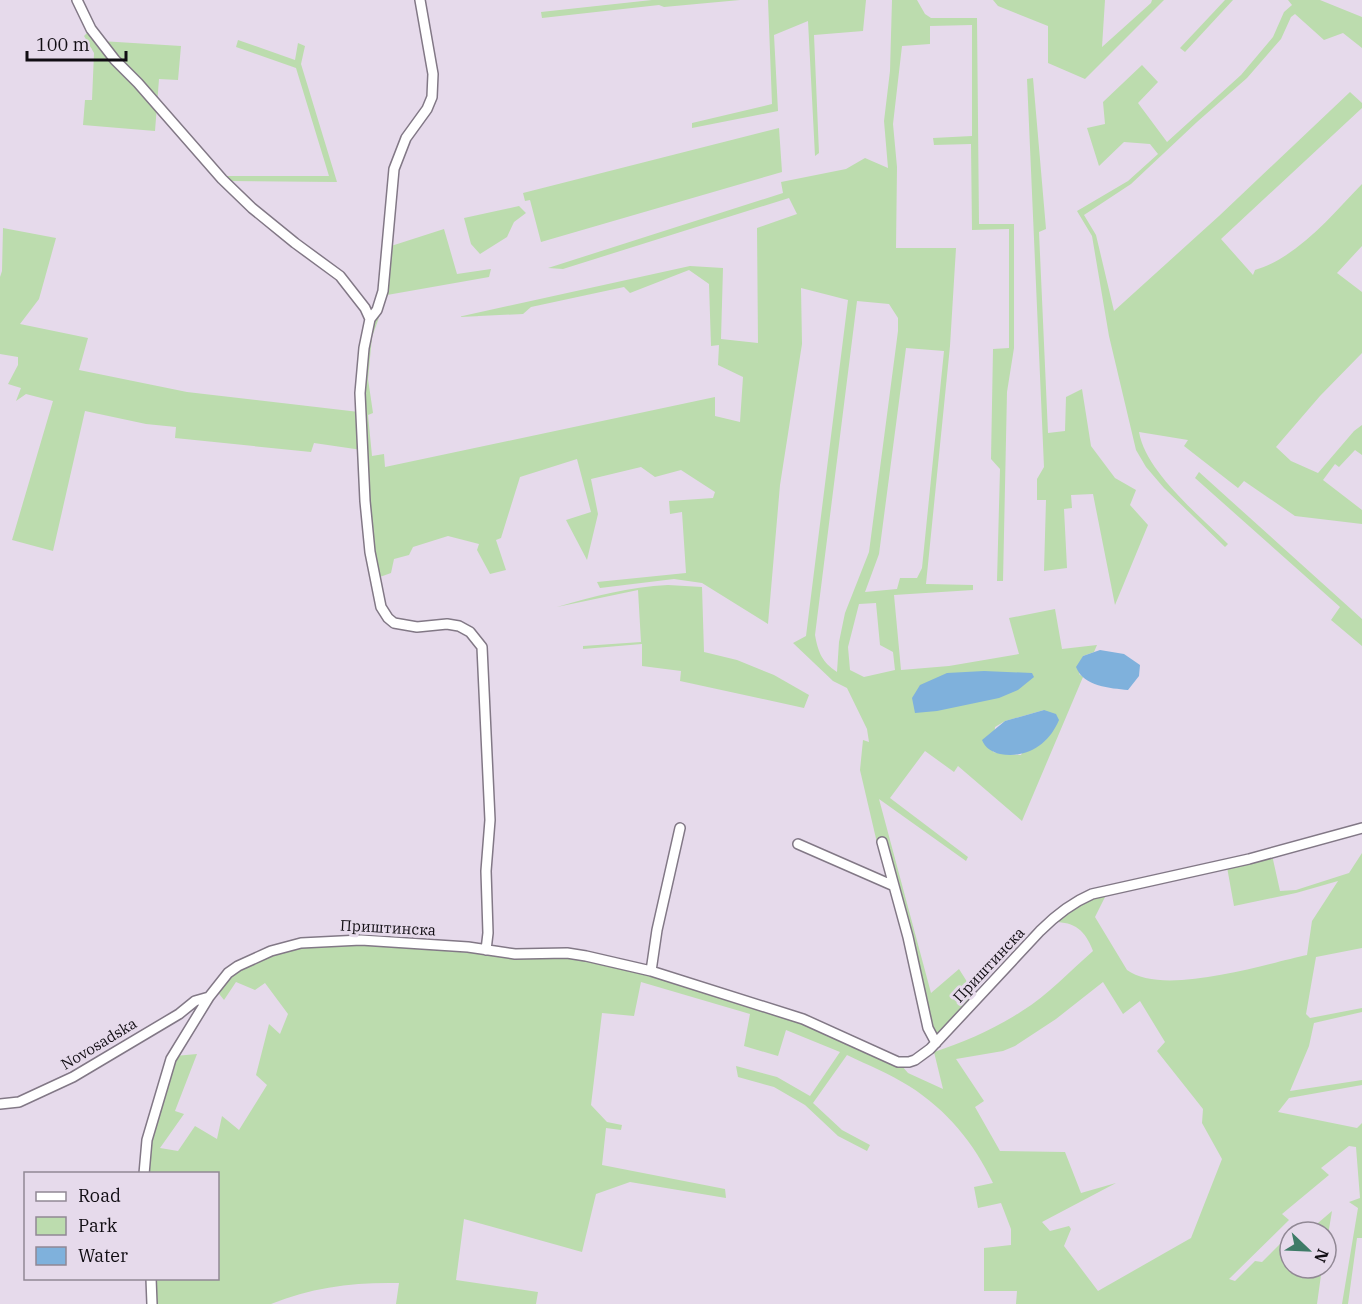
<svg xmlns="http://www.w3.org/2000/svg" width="1362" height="1304" viewBox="0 0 1362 1304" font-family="'IBM Plex Serif',serif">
  <rect width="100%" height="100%" fill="#e6daeb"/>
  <path fill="#bcdcae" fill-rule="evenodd" d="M 652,0 L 740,0 L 664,7 L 659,5 L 542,18 L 541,12 Z
    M 768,0 L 866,0 L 863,31 L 814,35 L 819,153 L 815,156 L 808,21 L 774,35 L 778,111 L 692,128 L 692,123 L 772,104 Z
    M 892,0 L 917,0 L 925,14 L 931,18 L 977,18 L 979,224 L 1014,224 L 1014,348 L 1007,392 L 1003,581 L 997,581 L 1000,469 L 991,459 L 993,349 L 1009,348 L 1009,229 L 972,230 L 971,144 L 934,145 L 933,138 L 972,136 L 972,25 L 930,26 L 930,44 L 902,46 L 893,124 L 897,167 L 896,248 L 956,248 L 950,346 L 926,584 L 973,585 L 973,590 L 894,595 L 901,670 L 949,666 L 1019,654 L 1009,618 L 1055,609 L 1062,649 L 1097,645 L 1094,652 L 1083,656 L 1079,674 L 1083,677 L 1022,821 L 958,766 L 954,772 L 925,751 L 890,798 L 968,857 L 966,861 L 879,799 L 931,993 L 959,969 L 976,996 L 936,1036 L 933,1035 L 888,858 L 881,860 L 860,770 L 863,740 L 869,742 L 867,729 L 847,688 L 833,681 L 793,643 L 806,636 L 848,300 L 801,288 L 802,344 L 780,485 L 768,624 L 702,583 L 674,579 L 600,588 L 597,582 L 686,573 L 682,512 L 670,514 L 669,501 L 713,498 L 715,492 L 681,470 L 655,477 L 641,467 L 591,479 L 598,514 L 587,560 L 566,520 L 591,512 L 577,459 L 520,477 L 501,538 L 496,540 L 506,570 L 490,574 L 477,550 L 479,544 L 448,536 L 413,547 L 409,555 L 394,559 L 391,573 L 377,578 L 368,531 L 362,384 L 371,324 L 384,296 L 388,247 L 444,229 L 457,274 L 491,269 L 489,277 L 387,295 L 372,337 L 368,379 L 373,413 L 368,415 L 372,456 L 384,454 L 385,467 L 715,397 L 715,416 L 740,422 L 743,377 L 718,365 L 719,345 L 711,346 L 709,284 L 689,270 L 630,293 L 624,287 L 531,307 L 523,314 L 458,317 L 690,266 L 723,268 L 721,339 L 758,343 L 757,228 L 797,214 L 789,198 L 563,269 L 548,268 L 783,193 L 781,182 L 846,169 L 865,158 L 888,168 L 884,121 L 890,71 ZM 857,301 L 889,304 L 898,318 L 898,331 L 869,552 L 845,613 L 839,642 L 837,672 C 822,662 818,652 815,635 ZM 906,348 L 944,351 L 922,568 L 917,578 L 900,578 L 897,589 L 865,592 L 879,554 ZM 876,603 L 880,645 L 893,652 L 895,670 L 864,677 L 850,670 L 848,647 L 859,604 ZM 1044,710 L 1021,755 L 1003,754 L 993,752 L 995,727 L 1005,721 Z
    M 993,0 L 1105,0 L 1102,47 L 1151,3 L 1152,0 L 1164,0 L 1085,79 L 1048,63 L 1048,26 L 998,6 Z
    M 1225,0 L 1233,0 L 1185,52 L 1180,48 Z
    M 1288,0 L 1320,0 L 1362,17 L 1362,48 L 1343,33 L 1324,40 L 1295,14 L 1291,17 L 1281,39 L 1247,78 L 1197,122 L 1131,184 L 1084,215 L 1096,235 L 1114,311 L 1219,216 L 1350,92 L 1362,103 L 1362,108 L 1221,239 L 1253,275 L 1255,270 C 1298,257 1331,216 1362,184 L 1362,246 L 1337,273 L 1362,292 L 1362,353 L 1320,396 L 1276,447 L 1291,461 L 1318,473 L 1354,431 L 1362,425 L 1362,455 L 1355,450 L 1339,467 L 1335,464 L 1323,480 L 1362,510 L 1362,524 L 1295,516 L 1244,481 L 1238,488 L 1184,446 L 1188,440 L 1139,432 C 1146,472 1199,515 1228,544 L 1225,547 L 1164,488 L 1146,467 L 1136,450 L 1109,336 L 1092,236 L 1077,211 L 1128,181 L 1158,154 L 1150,144 L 1124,142 L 1099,166 L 1087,128 L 1105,124 L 1103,102 L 1142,65 L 1158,82 L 1138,103 L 1167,142 L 1241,75 L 1273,37 L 1284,12 L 1292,5 Z
    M 92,28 L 101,41 L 181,46 L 178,80 L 159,79 L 155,131 L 83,125 L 85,100 L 92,100 L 94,53 L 84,36 Z
    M 238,40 L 295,60 L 298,43 L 305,46 L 301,64 L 337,182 L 226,181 L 222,176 L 329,176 L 296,68 L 236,47 Z
    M 1033,78 L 1046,229 L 1039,232 L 1048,433 L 1065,431 L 1066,397 L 1082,389 L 1091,446 L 1115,478 L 1136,490 L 1130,505 L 1148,525 L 1115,605 L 1093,494 L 1071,495 L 1072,508 L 1064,509 L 1067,568 L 1044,571 L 1046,500 L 1037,500 L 1037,479 L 1044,467 L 1027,79 Z
    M 779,128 L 782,172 L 541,242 L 530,200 L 525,201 L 523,193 Z
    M 519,206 L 526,213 L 514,222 L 507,237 L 480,254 L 471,244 L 464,218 Z
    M 3,228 L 56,238 L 39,299 L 20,324 L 88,338 L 79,370 L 187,392 L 359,412 L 362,450 L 314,443 L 311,452 L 175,438 L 176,427 L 146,424 L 85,411 L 53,551 L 12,540 L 53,401 L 26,394 L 16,401 L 21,388 L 8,384 L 18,365 L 18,357 L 0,354 L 0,277 L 2,271 Z
    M 1199,472 L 1362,619 L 1362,646 L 1331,620 L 1340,607 L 1195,478 Z
    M 668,585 L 702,587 L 704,652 L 737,660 L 774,675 L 809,695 L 804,708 L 680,681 L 681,671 L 642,666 L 642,644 L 583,649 L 583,646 L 641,642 L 638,590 L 557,607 C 594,596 629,587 668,585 Z
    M 1362,853 L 1362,948 L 1316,957 L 1306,1014 L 1310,1018 L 1362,1008 L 1362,1012 L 1314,1023 L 1309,1046 L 1290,1091 L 1362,1080 L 1362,1085 L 1289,1098 L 1278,1112 L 1357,1128 L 1362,1123 L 1362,1238 L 1357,1238 L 1348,1304 L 1342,1304 L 1358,1208 L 1349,1202 L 1360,1198 L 1356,1147 L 1349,1146 L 1321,1168 L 1329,1175 L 1282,1214 L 1289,1220 L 1229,1279 L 1235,1281 L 1255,1261 L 1262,1262 L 1290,1234 L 1290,1268 L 1322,1268 L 1317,1304 L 1016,1304 L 1017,1291 L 984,1291 L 984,1248 L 1011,1245 L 1011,1229 L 1001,1203 L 978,1208 L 974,1187 L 993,1183 C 974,1143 947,1110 909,1086 C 890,1074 868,1065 847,1055 L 813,1103 L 842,1130 L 870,1145 L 867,1151 L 838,1136 L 805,1105 L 774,1087 L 738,1077 L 736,1066 L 777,1077 L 810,1096 L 840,1052 L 786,1030 L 778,1056 L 744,1046 L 750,1014 L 641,982 L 634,1016 L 602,1013 L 591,1105 L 607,1122 L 622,1125 L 621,1130 L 606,1128 L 602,1165 L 725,1189 L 726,1198 L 630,1182 L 596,1194 L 582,1252 L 464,1219 L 456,1280 L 538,1292 L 536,1304 L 396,1304 L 399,1283 C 355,1282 312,1287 271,1304 L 154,1304 L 153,1279 L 218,1278 L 218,1174 L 147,1174 L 147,1158 L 175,1056 L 197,1054 L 175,1111 L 184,1114 L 160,1148 L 178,1151 L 195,1126 L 217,1139 L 222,1116 L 239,1130 L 267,1085 L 256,1075 L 269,1024 L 280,1034 L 288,1014 L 265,983 L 255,990 L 236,982 L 224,1000 L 216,990 L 227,976 L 250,961 L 289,948 L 332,943 L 517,956 L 570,956 L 658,976 L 789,1017 L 902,1066 L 908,1073 L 943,1089 L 934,1052 C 964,1042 995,1029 1022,1011 C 1048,995 1070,971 1093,951 C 1085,929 1073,921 1051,922 L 1073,904 L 1107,893 L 1095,917 L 1127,970 C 1163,997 1265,964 1307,955 L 1312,921 L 1338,881 L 1296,893 L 1234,906 L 1227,867 L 1272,855 L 1280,891 L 1296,890 L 1349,873 ZM 1103,982 L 1123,1014 L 1140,1001 L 1165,1042 L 1157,1051 L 1203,1109 L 1202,1123 L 1222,1159 L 1191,1238 L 1098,1291 L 1064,1246 L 1071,1229 L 1069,1226 L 1050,1231 L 1042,1222 L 1116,1183 L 1081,1193 L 1065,1152 L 1000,1151 L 975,1107 L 984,1101 L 956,1059 L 1003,1051 L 1015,1046 L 1056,1019 Z
    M 1332,1211 L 1326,1247 L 1326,1232 L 1292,1232 L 1301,1224 L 1311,1229 Z"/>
  <path fill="#7fb1dc" d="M 1100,650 L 1124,654 L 1140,665 L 1139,676 L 1128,690 C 1110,688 1084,687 1076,667 L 1083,656 Z
    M 984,671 L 1032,673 L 1034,677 L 1018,690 L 999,698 L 937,711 L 915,713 L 912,698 L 920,685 L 947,673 Z
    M 1044,710 L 1056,714 L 1059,720 C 1049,744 1027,759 1000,754 C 992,752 985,748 982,740 L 1005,721 Z"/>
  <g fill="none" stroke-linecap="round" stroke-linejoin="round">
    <g stroke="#827886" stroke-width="12">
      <path id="minor" d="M 77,0 L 91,29 L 115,60 L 138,83 L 222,179 L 252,208 L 295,243 L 340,276 L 365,308 L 370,319 L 364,348 L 360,393 L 365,501 L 370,552 L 381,607 L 388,618 L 394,623 L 417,627 L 447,624 L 459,626 L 470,632 L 482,647 L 490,820 L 486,871 L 488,933 L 486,950
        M 370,319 L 377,310 L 383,291 L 394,169 L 406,138 L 427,109 L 432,97 L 433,74 L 420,0
        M 882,842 L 908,937 L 928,1028 L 936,1043
        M 798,844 L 894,886
        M 651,971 L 657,930 L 680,828
        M 0,1104 L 19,1102 L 73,1077 L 179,1014 L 195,1001 L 209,997
        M 144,1174 L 147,1140 L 171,1059 L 209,997 L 228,973 L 238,966 L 271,951 L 301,943 L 361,940 L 468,947 L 515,954 L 567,953 L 586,956 L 651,971 L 803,1019 L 898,1062 L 909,1062 L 915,1060 L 930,1049 L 1040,931 C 1056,915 1071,903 1092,894 L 1249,859 L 1362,828
        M 151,1278 L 152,1304"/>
    </g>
    <use href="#minor" stroke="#fff" stroke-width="9"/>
  </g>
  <g text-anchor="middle" stroke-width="6" stroke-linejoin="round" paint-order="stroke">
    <g font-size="15" fill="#110d13" stroke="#e6daeb">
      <text transform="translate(388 928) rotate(3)" y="5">Приштинска</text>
      <text transform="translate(989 965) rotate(-47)" y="5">Приштинска</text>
      <text transform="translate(99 1044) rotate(-31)" y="5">Novosadska</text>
    </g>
  </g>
  <rect x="24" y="1172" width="195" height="108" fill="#e6daeb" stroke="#918895" stroke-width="1.5"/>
  <rect x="36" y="1192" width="30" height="9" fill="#ffffff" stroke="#918895" stroke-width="1.5"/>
  <text x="78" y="1202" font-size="18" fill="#110d13">Road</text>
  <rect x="36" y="1217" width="30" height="18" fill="#bcdcae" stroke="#918895" stroke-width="1.5"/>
  <text x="78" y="1232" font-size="18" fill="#110d13">Park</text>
  <rect x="36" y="1247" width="30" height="18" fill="#7fb1dc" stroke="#918895" stroke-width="1.5"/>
  <text x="78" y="1262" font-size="18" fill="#110d13">Water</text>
  <g transform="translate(1308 1250) rotate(113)"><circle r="28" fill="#e6daeb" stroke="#918895" stroke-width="1.5"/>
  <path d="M0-4.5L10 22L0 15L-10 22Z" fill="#3e7b67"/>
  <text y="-9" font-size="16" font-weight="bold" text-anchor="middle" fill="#110d13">N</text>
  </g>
  <path d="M27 51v9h99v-9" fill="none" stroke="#110d13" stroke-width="3"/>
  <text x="36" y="51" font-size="18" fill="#110d13" stroke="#e6daeb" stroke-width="4.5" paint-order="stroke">100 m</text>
</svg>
